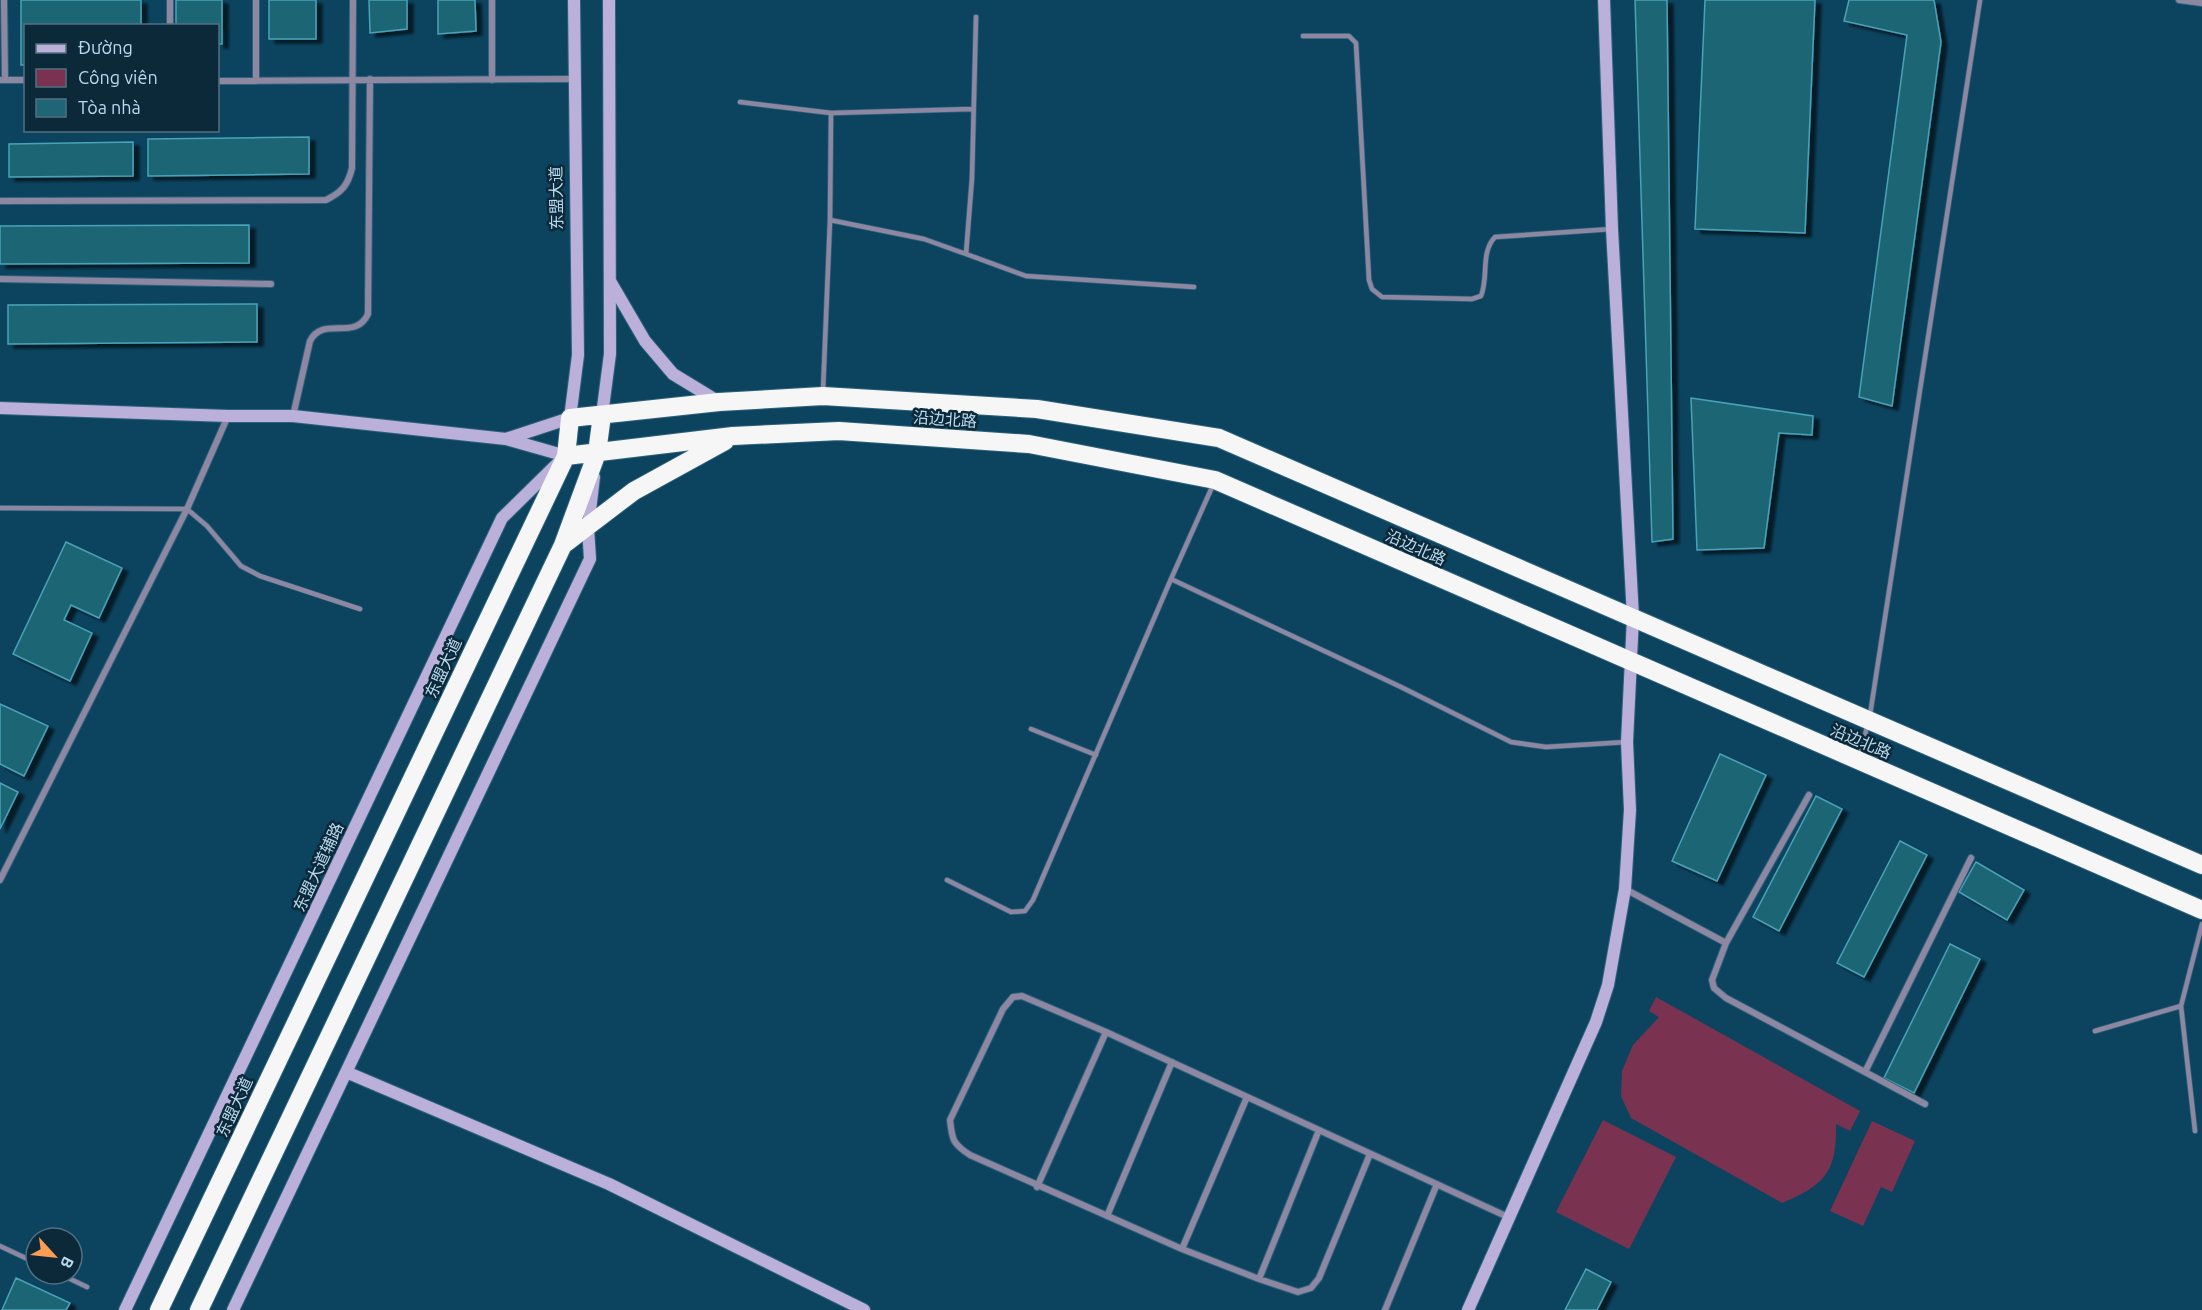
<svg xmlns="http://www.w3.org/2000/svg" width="2202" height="1310" viewBox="0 0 2202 1310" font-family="Ubuntu,'Noto Sans SC',sans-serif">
  <defs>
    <filter id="shadow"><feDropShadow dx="6" dy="4" stdDeviation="1.5" flood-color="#0009"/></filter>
  </defs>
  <rect width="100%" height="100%" fill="#0c4460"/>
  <path fill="#7a3251" d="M 1656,997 L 1860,1111 L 1850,1131 L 1836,1124 C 1837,1172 1825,1185 1782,1203 L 1631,1118 L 1621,1096 L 1622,1071 L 1633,1045 L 1659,1017 L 1649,1011 Z
    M 1603,1120 L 1676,1157 L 1629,1249 L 1556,1212 Z
    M 1872,1121 L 1915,1141 L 1892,1192 L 1881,1187 L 1863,1226 L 1830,1211 Z"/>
  <path fill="#1f6575" stroke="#49a2b7" stroke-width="1.5" filter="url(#shadow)" d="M 21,0 L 141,0 L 141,26 L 26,26 L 26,65 L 21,65 Z
    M 176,0 L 222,0 L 222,44 L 218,44 L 218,26 L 176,26 Z
    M 269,0 L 316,0 L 316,39 L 269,39 Z
    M 369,0 L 407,0 L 407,29 L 370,33 Z
    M 438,0 L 475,0 L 476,31 L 438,34 Z
    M 1635,0 L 1667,0 L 1673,539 L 1652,542 Z
    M 1705,0 L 1815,0 L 1805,233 L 1695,229 Z
    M 1849,0 L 1934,0 L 1941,42 L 1892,406 L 1859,397 L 1907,35 L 1844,21 Z
    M 309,137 L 309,174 L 148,176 L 148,139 Z
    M 133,142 L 133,176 L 9,177 L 9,144 Z
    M 249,225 L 249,263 L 0,264 L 0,226 Z
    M 257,304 L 257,342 L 8,344 L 8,305 Z
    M 1691,398 L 1813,416 L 1812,435 L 1779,433 L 1764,548 L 1697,550 Z
    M 66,542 L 122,568 L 99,618 L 71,605 L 64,620 L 92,633 L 70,681 L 13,654 Z
    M 0,704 L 48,726 L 24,776 L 0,764 Z
    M 1720,754 L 1766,775 L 1717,881 L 1672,861 Z
    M 0,783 L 18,792 L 0,829 Z
    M 1816,796 L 1842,809 L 1779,931 L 1753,917 Z
    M 1900,841 L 1927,855 L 1864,977 L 1837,963 Z
    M 1976,862 L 2024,890 L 2007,920 L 1959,892 Z
    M 1950,944 L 1980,959 L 1914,1093 L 1884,1078 Z
    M 1586,1269 L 1611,1282 L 1597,1310 L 1565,1310 Z
    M 16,1278 L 70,1303 L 66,1310 L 2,1310 Z"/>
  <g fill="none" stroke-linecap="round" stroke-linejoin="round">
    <g stroke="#2f627c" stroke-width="6">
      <path id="lane" d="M 1303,36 L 1349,36 L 1356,43 L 1369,280 L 1372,289 L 1382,297 L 1472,299 L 1481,296 C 1489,276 1480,253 1495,237 L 1612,229
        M 740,102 L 831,113 L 972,109
        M 830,220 L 924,239 L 966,254 L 972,178 L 976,17
        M 966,254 L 1026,276 L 1194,287
        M 823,391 L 830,220 L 831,113
        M 0,508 L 187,509 L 207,526 L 241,566 L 260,576 L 360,609
        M 1171,579 L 1213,485
        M 1870,715 L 1980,0
        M 1031,729 L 1096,755
        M 1860,756 L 1868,723
        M 947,880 L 1011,912 L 1025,911 L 1033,900 L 1171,579 L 1401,687 L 1511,742 L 1546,747 L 1627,742
        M 2095,1031 L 2181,1006
        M 2195,1131 L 2181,1006 L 2202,924
        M 0,1246 L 36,1263
        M 60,1274 L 87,1287"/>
    </g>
    <g stroke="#2f627c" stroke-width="8">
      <path id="street" d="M 4,0 L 5,80
        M 2179,0 L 2202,3
        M 170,26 L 170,0
        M 0,80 L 26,80
        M 492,80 L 492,0
        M 218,81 L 574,79
        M 256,81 L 256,0
        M 0,201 L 326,200 C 342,192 348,185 352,168 L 353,0
        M 0,279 L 271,284
        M 293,416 L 310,341 C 323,315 355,342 368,314 L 370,79
        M 0,880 L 187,509 L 228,416
        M 1625,889 L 1726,943 L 1712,980 L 1714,988 L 1726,998 L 1925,1104
        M 1726,943 L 1809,795
        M 1865,1072 L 1971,858
        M 1370,1154 L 1319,1278 L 1311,1288 L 1298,1292 L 1259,1279 L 1182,1249 L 970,1155 C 953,1144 952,1140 950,1120 L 1003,1009 L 1013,997 L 1022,996 L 1106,1032 L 1508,1217
        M 1037,1187 L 1106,1032
        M 1107,1216 L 1172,1062
        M 1182,1249 L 1247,1097
        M 1259,1279 L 1319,1130
        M 1385,1310 L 1437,1184"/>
    </g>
    <g stroke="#2f627c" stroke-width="14">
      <path id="secondary" d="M 610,281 L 645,341 L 673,374 L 719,402
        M 0,408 L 228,416 L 293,416 L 506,439
        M 602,415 L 610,354 L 609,0
        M 566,456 L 506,439 L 570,418 L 578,355 L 574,0
        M 346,1072 L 609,1184 L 864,1310
        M 125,1310 L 502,518 L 558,463
        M 233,1310 L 590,559 L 588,528 L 594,477
        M 1468,1310 L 1596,1022 L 1608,985 L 1625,889 L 1630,810 L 1627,742 L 1633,617 L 1612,229 L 1604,0"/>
    </g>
    <g stroke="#2f627c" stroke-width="20">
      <path id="highway" d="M 566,456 L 733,436 L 839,431 L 1029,444 L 1215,480 L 2202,910
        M 563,545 L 634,491 L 725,441
        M 159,1310 L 566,456 L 570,418 L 719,402 L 823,396 L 1037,409 L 1219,438 L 2202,865
        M 199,1310 L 563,545 L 597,453 L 602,415"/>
    </g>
    <use href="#lane" stroke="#8e87a2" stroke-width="4.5"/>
    <use href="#street" stroke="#8e87a2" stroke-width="6"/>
    <use href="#secondary" stroke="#bab0da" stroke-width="12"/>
    <use href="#highway" stroke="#f6f6f6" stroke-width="18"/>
  </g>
  <g text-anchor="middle" stroke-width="5" stroke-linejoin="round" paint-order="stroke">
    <g font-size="16" fill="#b9daee" stroke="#0c2939">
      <text transform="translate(556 198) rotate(-91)" y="6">东盟大道</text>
      <text transform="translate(945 419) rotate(4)" y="6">沿边北路</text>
      <text transform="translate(1416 547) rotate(24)" y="6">沿边北路</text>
      <text transform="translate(443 668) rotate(-65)" y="6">东盟大道</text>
      <text transform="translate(1861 741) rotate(23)" y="6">沿边北路</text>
      <text transform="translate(318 867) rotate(-65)" y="6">东盟大道辅路</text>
      <text transform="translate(234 1107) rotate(-65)" y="6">东盟大道</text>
    </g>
  </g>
  <rect x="24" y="24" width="195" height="108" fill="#0c2939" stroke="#517081" stroke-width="1.5"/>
  <rect x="36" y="44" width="30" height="9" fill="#bab0da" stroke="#517081" stroke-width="1.5"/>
  <text x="78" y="54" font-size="18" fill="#b9daee">Đường</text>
  <rect x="36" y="69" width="30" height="18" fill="#7a3251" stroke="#517081" stroke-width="1.5"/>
  <text x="78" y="84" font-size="18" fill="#b9daee">Công viên</text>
  <rect x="36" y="99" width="30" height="18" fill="#1f6575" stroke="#517081" stroke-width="1.5"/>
  <text x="78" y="114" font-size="18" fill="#b9daee">Tòa nhà</text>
  <g transform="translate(54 1256) rotate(117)"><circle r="28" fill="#0c2939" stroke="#517081" stroke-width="1.5"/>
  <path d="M0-4.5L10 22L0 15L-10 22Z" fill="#fd9d54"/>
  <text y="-9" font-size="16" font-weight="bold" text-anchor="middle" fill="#b9daee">B</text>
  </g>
</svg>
